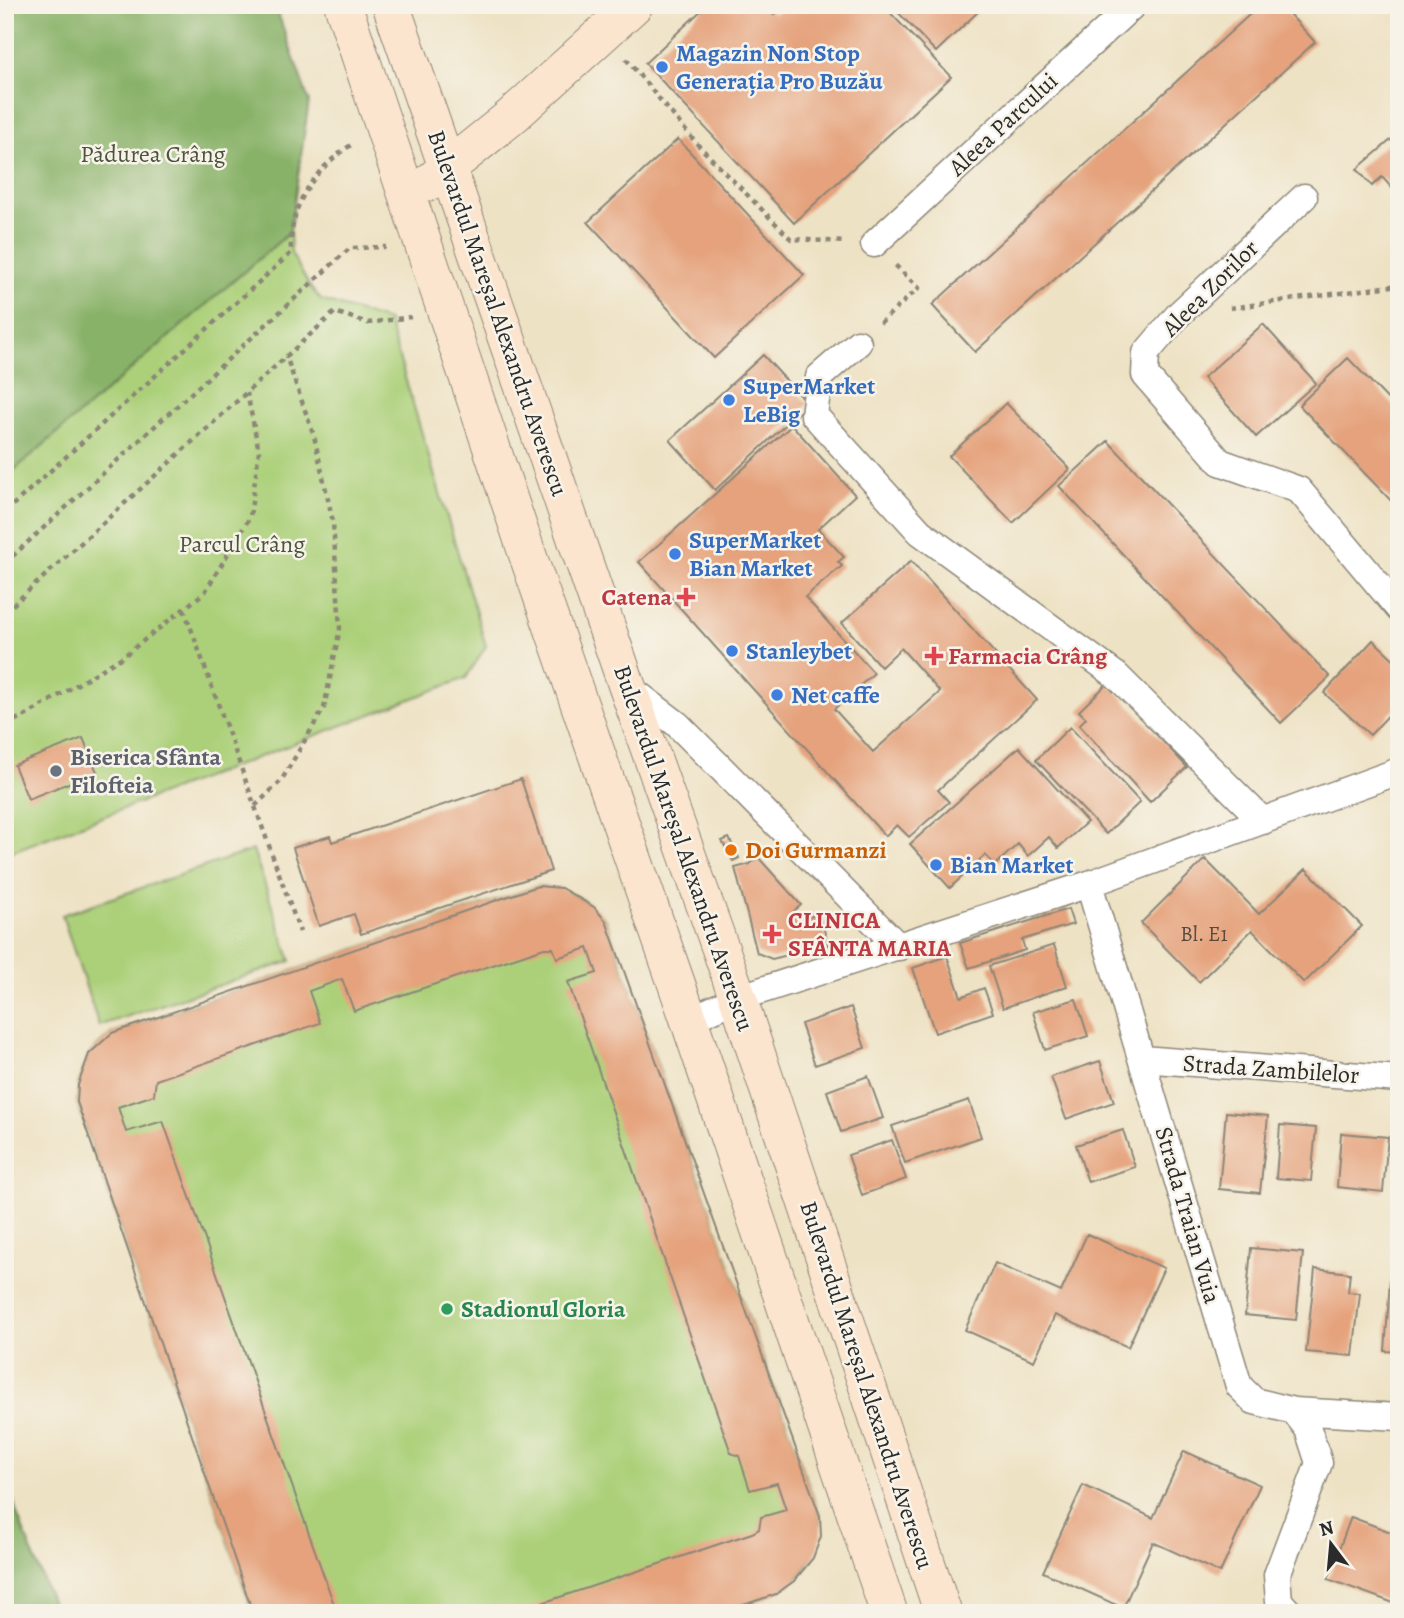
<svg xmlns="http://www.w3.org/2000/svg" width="1404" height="1618" viewBox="0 0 1404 1618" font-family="Alegreya,serif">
  <rect width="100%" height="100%" fill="#f7f3e8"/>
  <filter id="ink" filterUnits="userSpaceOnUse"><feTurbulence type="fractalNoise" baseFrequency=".0143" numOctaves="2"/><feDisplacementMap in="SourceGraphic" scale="14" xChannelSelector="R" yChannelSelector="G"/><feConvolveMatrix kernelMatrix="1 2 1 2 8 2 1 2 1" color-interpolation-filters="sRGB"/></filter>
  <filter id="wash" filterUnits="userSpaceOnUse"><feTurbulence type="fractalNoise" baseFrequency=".00686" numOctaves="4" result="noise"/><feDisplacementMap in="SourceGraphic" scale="28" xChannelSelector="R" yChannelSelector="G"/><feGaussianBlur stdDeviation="1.57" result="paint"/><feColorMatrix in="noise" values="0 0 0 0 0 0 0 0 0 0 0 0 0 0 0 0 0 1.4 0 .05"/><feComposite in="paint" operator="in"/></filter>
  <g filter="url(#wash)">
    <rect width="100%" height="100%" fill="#eee2c4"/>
    <path fill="#acd079" stroke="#6c7e52" stroke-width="2" d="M 290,232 L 291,253 L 310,287 L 321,300 L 388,321 L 486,646 L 466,678 L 5,854 L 5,478 Z
      M 253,850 L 291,961 L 99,1026 L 62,915 Z
      M 538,886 C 569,889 586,898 606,921 L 820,1516 C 822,1583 774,1595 721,1613 L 253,1613 L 77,1102 L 78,1085 L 89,1054 L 112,1033 Z"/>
    <path fill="#89b269" stroke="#5a6e4a" stroke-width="2" d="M 5,5 L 275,5 L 309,101 L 290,232 L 5,478 Z
      M 5,1468 L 17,1514 L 56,1613 L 5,1613 Z"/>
    <g id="blocks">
      <path fill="#e5a27c" d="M 707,5 L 765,5 L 774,14 L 783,5 L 883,5 L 951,77 L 794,223 L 645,63 Z
        M 891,5 L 985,5 L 936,52 Z
        M 1260,5 L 1281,5 L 1315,42 L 975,352 L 932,305 Z
        M 1399,133 L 1399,196 L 1382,177 L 1372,186 L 1357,169 Z
        M 678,139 L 804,275 L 714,358 L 588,222 Z
        M 1263,324 L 1316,383 L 1256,437 L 1203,378 Z
        M 763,355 L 808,404 L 715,490 L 670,440 Z
        M 1348,358 L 1399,411 L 1399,509 L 1299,405 Z
        M 1006,403 L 1070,469 L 1013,523 L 949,456 Z
        M 792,425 L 855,495 L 818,529 L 844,557 L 838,562 L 842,566 L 805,597 L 874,673 L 834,709 L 873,752 L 940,692 L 901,648 L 881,667 L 842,623 L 911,561 L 1037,700 L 938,790 L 949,802 L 909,837 L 897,825 L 885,836 L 639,562 Z
        M 1108,441 L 1330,677 L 1281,723 L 1059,486 Z
        M 1373,640 L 1399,664 L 1399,704 L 1370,735 L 1324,693 Z
        M 1108,683 L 1187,767 L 1150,802 L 1079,725 L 1086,718 L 1079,711 Z
        M 1070,727 L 1140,802 L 1106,834 L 1036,760 Z
        M 83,738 L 97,772 L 28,799 L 14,765 Z
        M 1019,747 L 1087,822 L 1058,848 L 1049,837 L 1028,856 L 1018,844 L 995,865 L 985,855 L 950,888 L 910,844 Z
        M 521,779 L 551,871 L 361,934 L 354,914 L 319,926 L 293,848 L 330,836 L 332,842 Z
        M 729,838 L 739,858 L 733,861 L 722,841 Z
        M 758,857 L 801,905 L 794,911 L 800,919 L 820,914 L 828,945 L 772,959 L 757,953 L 735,868 L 750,864 Z
        M 1205,859 L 1259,914 L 1306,869 L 1362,926 L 1304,983 L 1252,930 L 1199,982 L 1141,923 Z
        M 538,886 L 561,888 L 594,907 L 606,921 L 820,1516 L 821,1536 L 813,1558 L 794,1581 L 776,1594 L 720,1613 L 512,1613 L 752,1533 L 759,1529 L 761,1517 L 786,1510 L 777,1483 L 750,1490 L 739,1456 L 731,1453 L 568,982 L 597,973 L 588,948 L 557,958 L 553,948 L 544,948 L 354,1011 L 342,979 L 309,991 L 320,1023 L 156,1080 L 154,1095 L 118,1107 L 126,1132 L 163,1121 L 337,1613 L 253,1613 L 77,1102 L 78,1085 L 89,1054 L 112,1033 Z
        M 1068,909 L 1073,924 L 1022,940 L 1025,950 L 969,968 L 960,943 Z
        M 1054,945 L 1067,986 L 1003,1008 L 989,966 Z
        M 947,956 L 961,997 L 984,988 L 993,1013 L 935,1033 L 913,968 Z
        M 1076,999 L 1088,1036 L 1045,1050 L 1033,1012 Z
        M 851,1007 L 865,1048 L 815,1065 L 801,1024 Z
        M 1100,1061 L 1114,1102 L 1066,1119 L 1051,1077 Z
        M 868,1076 L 883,1118 L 841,1132 L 827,1091 Z
        M 969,1100 L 981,1137 L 905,1163 L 892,1126 Z
        M 1226,1112 L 1268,1116 L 1260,1193 L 1219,1189 Z
        M 1280,1125 L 1316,1128 L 1311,1181 L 1276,1178 Z
        M 1123,1130 L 1135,1167 L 1088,1182 L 1076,1145 Z
        M 1341,1133 L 1388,1137 L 1383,1192 L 1337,1187 Z
        M 892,1140 L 906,1179 L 862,1195 L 848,1155 Z
        M 1087,1234 L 1164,1268 L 1128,1347 L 1055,1315 L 1034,1361 L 965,1330 L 995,1263 L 1061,1292 Z
        M 1251,1248 L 1303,1253 L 1296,1320 L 1245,1315 Z
        M 1315,1269 L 1350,1273 L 1348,1292 L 1360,1293 L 1353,1356 L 1306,1352 Z
        M 1390,1281 L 1399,1281 L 1399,1352 L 1385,1351 Z
        M 1184,1451 L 1260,1485 L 1220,1573 L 1153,1542 L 1123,1608 L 1043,1572 L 1083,1485 L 1153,1518 Z
        M 1351,1517 L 1399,1535 L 1399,1605 L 1328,1579 Z"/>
    </g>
  </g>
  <g filter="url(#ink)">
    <use href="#blocks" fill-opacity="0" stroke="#8c8678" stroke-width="2"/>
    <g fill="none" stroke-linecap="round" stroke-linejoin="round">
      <g stroke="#8c8678" stroke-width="29">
        <path id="street" d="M 1304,197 L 1179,314 L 1146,353 L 1145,375 L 1220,462 L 1299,490 L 1399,609
          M 874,244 L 1133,5
          M 858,343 L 819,377 L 814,415 L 920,532 L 1117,676 L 1263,821
          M 627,686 L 677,724 L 899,947
          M 1089,884 L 1239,1386 L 1254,1401 L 1294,1411 L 1399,1417
          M 689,1020 L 738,998 L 1089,884 L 1399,771
          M 1142,1059 L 1399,1079
          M 1290,1613 L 1279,1601 L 1277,1575 L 1319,1463 L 1308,1429 L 1294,1411"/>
      </g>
      <g stroke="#8c8678" stroke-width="39">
        <path id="secondary" d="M 343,5 L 528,556 L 689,1020 L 889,1613
          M 391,5 L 627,686 L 738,998 L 943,1613
          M 430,182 L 511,117 L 634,5"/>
      </g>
      <path stroke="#8c8678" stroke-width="4.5" stroke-dasharray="5 5" stroke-linecap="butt" d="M 1069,5 L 1079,15
        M 626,59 L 697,144 L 791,239 L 846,242
        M 1230,308 L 1399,285
        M 880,323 L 919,288 L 895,265
        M 5,512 L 291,253 C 288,205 315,168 354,143
        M 5,563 L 350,248 L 386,247
        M 184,609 L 300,932
        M 5,612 L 335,312 L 368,323 L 411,317
        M 5,724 L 25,716 L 124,656 L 205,592 L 250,517 L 259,451 L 247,393
        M 255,806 L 281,781 L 324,708 L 340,628 L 333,522 L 314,436 L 286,356"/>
      <use href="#street" stroke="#fff" stroke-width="26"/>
      <use href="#secondary" stroke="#fce5cf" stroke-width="37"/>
    </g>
  </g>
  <g fill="#3f7fe0" stroke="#f7f3e8" stroke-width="2.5">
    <circle cx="662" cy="67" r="7"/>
    <circle cx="729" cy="400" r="7"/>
    <circle cx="675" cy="554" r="7"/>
    <circle cx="732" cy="651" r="7"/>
    <circle cx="777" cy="695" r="7"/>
    <circle cx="936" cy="865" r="7"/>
  </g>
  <g fill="#e0444e" stroke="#f7f3e8" stroke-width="2.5">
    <path d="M682.5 586.5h7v7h7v7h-7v7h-7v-7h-7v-7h7z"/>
    <path d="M930.5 645.5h7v7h7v7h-7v7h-7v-7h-7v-7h7z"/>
    <path d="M768.5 923.5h7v7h7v7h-7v7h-7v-7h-7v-7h7z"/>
  </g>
  <circle fill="#6b7280" stroke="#f7f3e8" stroke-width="2.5" cx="56" cy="771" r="7"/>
  <circle fill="#e8710a" stroke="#f7f3e8" stroke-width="2.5" cx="731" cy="850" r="7"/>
  <circle fill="#2e9e5b" stroke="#f7f3e8" stroke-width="2.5" cx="447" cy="1309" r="7"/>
  <g text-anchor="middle" stroke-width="5" stroke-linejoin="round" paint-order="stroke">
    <g font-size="21" fill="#5a493f">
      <text x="1204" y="941">Bl. E1</text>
    </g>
    <g font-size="24" font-weight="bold" fill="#366cbe" stroke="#f7f3e8" text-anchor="start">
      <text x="676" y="61">Magazin Non Stop<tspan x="676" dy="28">Generația Pro Buzău</tspan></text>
      <text x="743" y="394">SuperMarket<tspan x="743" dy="28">LeBig</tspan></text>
      <text x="689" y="548">SuperMarket<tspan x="689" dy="28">Bian Market</tspan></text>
      <text x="746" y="659">Stanleybet</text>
      <text x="791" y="703">Net caffe</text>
      <text x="950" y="873">Bian Market</text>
    </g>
    <g font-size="24" fill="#2b2b2b" stroke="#f7f3e8">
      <text transform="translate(1003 124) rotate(-43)" y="8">Aleea Parcului</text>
      <text transform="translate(1210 288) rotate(-45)" y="8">Aleea Zorilor</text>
      <text transform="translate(498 313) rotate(71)" y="8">Bulevardul Mareșal Alexandru Averescu</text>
      <text transform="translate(684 848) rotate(71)" y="8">Bulevardul Mareșal Alexandru Averescu</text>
      <text transform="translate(1271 1069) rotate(4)" y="8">Strada Zambilelor</text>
      <text transform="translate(1188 1215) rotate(74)" y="8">Strada Traian Vuia</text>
      <text transform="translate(867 1385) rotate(72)" y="8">Bulevardul Mareșal Alexandru Averescu</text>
    </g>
    <g font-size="24" fill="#4b543e" stroke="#f7f3e8">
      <text x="153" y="162">Pădurea Crâng</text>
      <text x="242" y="552">Parcul Crâng</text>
    </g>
    <g font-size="24" font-weight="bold" fill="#be3a42" stroke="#f7f3e8" text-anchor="start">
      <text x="672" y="605" text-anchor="end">Catena</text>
      <text x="948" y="664">Farmacia Crâng</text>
      <text x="788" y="928">CLINICA<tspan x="788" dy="28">SFÂNTA MARIA</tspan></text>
    </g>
    <g font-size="24" font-weight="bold" fill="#5b616d" stroke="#f7f3e8" text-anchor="start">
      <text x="70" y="765">Biserica Sfânta<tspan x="70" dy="28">Filofteia</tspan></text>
    </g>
    <g font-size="24" font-weight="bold" fill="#c56008" stroke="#f7f3e8" text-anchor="start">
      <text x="745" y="858">Doi Gurmanzi</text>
    </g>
    <g font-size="24" font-weight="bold" fill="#27864d" stroke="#f7f3e8" text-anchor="start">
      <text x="461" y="1317">Stadionul Gloria</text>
    </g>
  </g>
  <rect width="1404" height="1618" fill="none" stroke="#f7f3e8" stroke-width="28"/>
  <g transform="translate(1331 1544) rotate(344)" stroke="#f7f3e8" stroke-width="5" paint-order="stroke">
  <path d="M0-5L12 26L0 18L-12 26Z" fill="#2b2b2b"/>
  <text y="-10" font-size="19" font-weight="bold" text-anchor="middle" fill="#2b2b2b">N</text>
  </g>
</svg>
